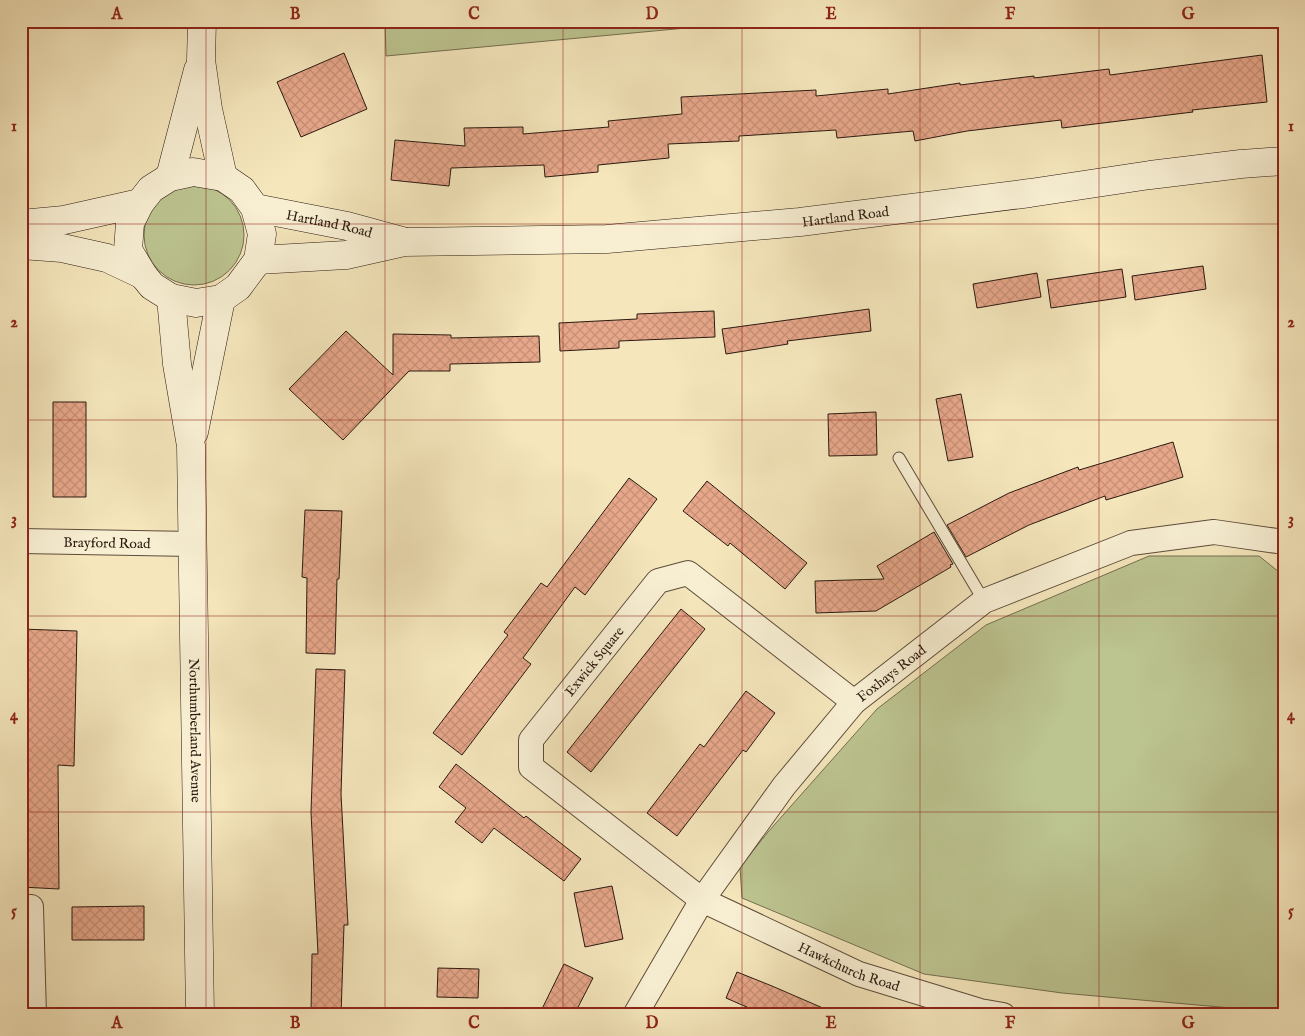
<svg xmlns="http://www.w3.org/2000/svg" width="1305" height="1036" viewBox="0 0 1305 1036" font-family="'IM FELL English',serif">
  <defs>
    <pattern id="building-cross-hatch" width="8" height="8" patternUnits="userSpaceOnUse" patternTransform="scale(1.25)"><rect width="8" height="8" fill="#e7a78a"/><path d="M0 0l8 8M0 8l8-8" fill="none" stroke="#c68f76"/></pattern>
  </defs>
  <rect width="100%" height="100%" fill="#f5e6bc"/>
  <filter id="stains"><feTurbulence type="fractalNoise" baseFrequency=".004" numOctaves="4"/><feColorMatrix values="0 0 0 0 .2 0 0 0 0 .09 0 0 0 0 .02 0 0 0 .5 -.17"/></filter>
  <radialGradient id="worn" r=".72"><stop offset=".6" stop-color="#630" stop-opacity="0"/><stop offset="1" stop-color="#630" stop-opacity=".3"/></radialGradient>
  <path fill="#bcc490" stroke="#746e50" d="M 385,21 L 761,21 L 386,56 Z
    M144 235a50 50 0 1 1 100 0a50 50 0 1 1-100 0Z
    M 1149,556 L 1259,556 L 1284,576 L 1284,1001 L 1276,1012 L 1062,993 L 924,974 L 742,898 L 740,867 L 768,832 L 877,709 L 986,625 Z"/>
  <path fill="url(#building-cross-hatch)" stroke="#2b190f" d="M 344,53 L 367,109 L 301,137 L 277,82 Z
    M 1262,55 L 1267,102 L 1192,110 L 1193,112 L 1062,128 L 1061,120 L 967,131 L 915,141 L 913,131 L 837,138 L 836,130 L 739,136 L 739,141 L 668,144 L 669,158 L 598,165 L 598,172 L 545,177 L 544,165 L 451,168 L 449,186 L 391,180 L 395,140 L 465,146 L 464,128 L 523,127 L 523,134 L 609,127 L 608,121 L 682,114 L 681,97 L 816,90 L 816,96 L 888,89 L 888,94 L 960,83 L 960,85 L 1034,76 L 1034,78 L 1109,69 L 1110,75 Z
    M 1203,266 L 1206,289 L 1135,300 L 1132,276 Z
    M 1122,269 L 1126,297 L 1051,308 L 1047,280 Z
    M 1037,273 L 1041,297 L 977,308 L 973,284 Z
    M 869,309 L 871,331 L 787,341 L 788,344 L 726,354 L 722,329 Z
    M 714,311 L 715,337 L 619,341 L 619,348 L 560,351 L 559,323 L 637,319 L 637,314 Z
    M 346,331 L 393,375 L 393,334 L 451,335 L 451,338 L 539,336 L 540,362 L 450,364 L 450,371 L 409,371 L 343,440 L 289,389 Z
    M 961,394 L 973,457 L 948,461 L 936,399 Z
    M 53,402 L 86,402 L 86,497 L 53,497 Z
    M 876,412 L 877,455 L 829,456 L 828,414 Z
    M 1173,442 L 1183,477 L 1106,500 L 1105,496 L 1029,525 L 966,557 L 947,525 L 1009,493 L 1078,467 L 1079,470 Z
    M 629,478 L 657,499 L 585,595 L 575,587 L 523,658 L 531,664 L 462,755 L 433,733 L 508,635 L 504,632 L 541,583 L 547,587 Z
    M 707,481 L 807,563 L 785,589 L 730,543 L 728,546 L 683,511 Z
    M 305,510 L 342,511 L 339,579 L 337,579 L 335,654 L 306,653 L 307,578 L 302,577 Z
    M 934,532 L 953,564 L 950,565 L 951,567 L 876,611 L 816,613 L 815,581 L 884,579 L 877,566 Z
    M 681,609 L 705,629 L 591,772 L 567,752 Z
    M 21,629 L 77,631 L 74,766 L 58,765 L 59,889 L 21,887 Z
    M 316,669 L 345,670 L 341,794 L 348,925 L 344,925 L 341,1015 L 311,1014 L 312,954 L 318,954 L 311,812 Z
    M 746,691 L 775,713 L 746,752 L 743,750 L 677,836 L 647,813 L 700,744 L 704,747 Z
    M 456,764 L 524,818 L 526,816 L 581,859 L 564,881 L 494,828 L 482,843 L 455,822 L 466,808 L 439,787 Z
    M 612,886 L 623,939 L 585,947 L 574,893 Z
    M 144,906 L 144,940 L 72,940 L 72,907 Z
    M 564,964 L 593,978 L 574,1015 L 539,1015 Z
    M 438,968 L 479,969 L 478,998 L 437,997 Z
    M 737,972 L 772,986 L 839,1015 L 765,1015 L 726,998 Z"/>
  <g fill="none" stroke-linecap="round" stroke-linejoin="round">
    <g stroke="#5e4c3a" stroke-width="13">
      <path id="lane" d="M 899,458 L 984,601"/>
    </g>
    <g stroke="#5e4c3a" stroke-width="26">
      <g id="street">
        <path id="s1" d="M 21,541 L 193,544"/>
        <path id="s2" d="M 854,702 L 688,573 L 658,581 L 531,740 L 531,767 L 702,900 L 859,974 L 980,1011 L 1003,1015"/>
        <path d="M 31,907 L 34,1015"/>
        <path id="s3" d="M 635,1015 L 702,900 L 784,786 L 854,702 L 984,601 L 1131,543 L 1214,532 L 1284,542"/>
      </g>
    </g>
    <g stroke="#2b190f" stroke-width="29">
      <g id="secondary">
        <path d="M 202,21 L 201,60 L 208,109 L 223,177"/>
        <path d="M 193,172 L 223,177 L 242,190 L 255,208 L 262,234 L 258,260 L 238,287 L 221,299 L 196,303 L 171,298 L 152,286 L 143,275 L 128,250 L 130,223 L 140,203 L 151,189 L 170,177 Z"/>
        <path d="M 170,177 L 198,70"/>
        <path id="s4" d="M 255,208 L 347,226 L 402,241"/>
        <path d="M 21,224 L 64,220 L 140,203"/>
        <path d="M 21,245 L 62,248 L 107,258 L 143,275"/>
        <path id="s5" d="M 258,260 L 346,255 L 404,242 L 607,239 L 800,222 L 1030,193 L 1150,175 L 1241,164 L 1284,161"/>
        <path id="s6" d="M 171,298 L 177,364 L 191,446 L 200,1015"/>
        <path d="M 194,432 L 221,299"/>
      </g>
    </g>
    <use href="#lane" stroke="#f8efd3" stroke-width="11"/>
    <use href="#street" stroke="#f8efd3" stroke-width="24"/>
    <use href="#secondary" stroke="#f8efd3" stroke-width="28"/>
  </g>
  <path fill="none" stroke="#8f2418" stroke-width="1" stroke-opacity="0.55" d="M 206,21 L 206,1015M 385,21 L 385,1015M 563,21 L 563,1015M 742,21 L 742,1015M 920,21 L 920,1015M 1099,21 L 1099,1015M 21,224 L 1284,224M 21,420 L 1284,420M 21,616 L 1284,616M 21,812 L 1284,812"/>
  <g text-anchor="middle" stroke-width="4" stroke-linejoin="round" paint-order="stroke">
    <g font-size="14" fill="#2b190f" stroke="#f8efd3">
      <text dy="5" stroke="none"><textPath href="#s5" startOffset="590">Hartland Road</textPath></text>
      <text dy="5" stroke="none"><textPath href="#s4" startOffset="76">Hartland Road</textPath></text>
      <text dy="5" stroke="none"><textPath href="#s1" startOffset="86">Brayford Road</textPath></text>
      <text transform="translate(594 661) rotate(-51)" y="5">Exwick Square</text>
      <text dy="5" stroke="none"><textPath href="#s3" startOffset="430">Foxhays Road</textPath></text>
      <text dy="5" stroke="none"><textPath href="#s6" startOffset="434">Northumberland Avenue</textPath></text>
      <text dy="5" stroke="none"><textPath href="#s2" startOffset="850">Hawkchurch Road</textPath></text>
    </g>
  </g>
  <rect width="1305" height="1036" fill="none" stroke="#f5e6bc" stroke-width="55"/>
  <rect x="28" y="28" width="1250" height="980" fill="none" stroke="#8f2418" stroke-width="2"/>
  <g font-size="16" text-anchor="middle" font-weight="bold" fill="#8f2418">
    <text x="117" y="19">A</text>
    <text x="295" y="19">B</text>
    <text x="474" y="19">C</text>
    <text x="652" y="19">D</text>
    <text x="831" y="19">E</text>
    <text x="1010" y="19">F</text>
    <text x="1188" y="19">G</text>
    <text x="14" y="131">1</text>
    <text x="1291" y="131">1</text>
    <text x="14" y="327">2</text>
    <text x="1291" y="327">2</text>
    <text x="14" y="524">3</text>
    <text x="1291" y="524">3</text>
    <text x="14" y="720">4</text>
    <text x="1291" y="720">4</text>
    <text x="14" y="916">5</text>
    <text x="1291" y="916">5</text>
    <text x="117" y="1028">A</text>
    <text x="295" y="1028">B</text>
    <text x="474" y="1028">C</text>
    <text x="652" y="1028">D</text>
    <text x="831" y="1028">E</text>
    <text x="1010" y="1028">F</text>
    <text x="1188" y="1028">G</text>
  </g>
  <rect width="100%" height="100%" filter="url(#stains)"/>
  <rect width="100%" height="100%" fill="url(#worn)"/>
</svg>
